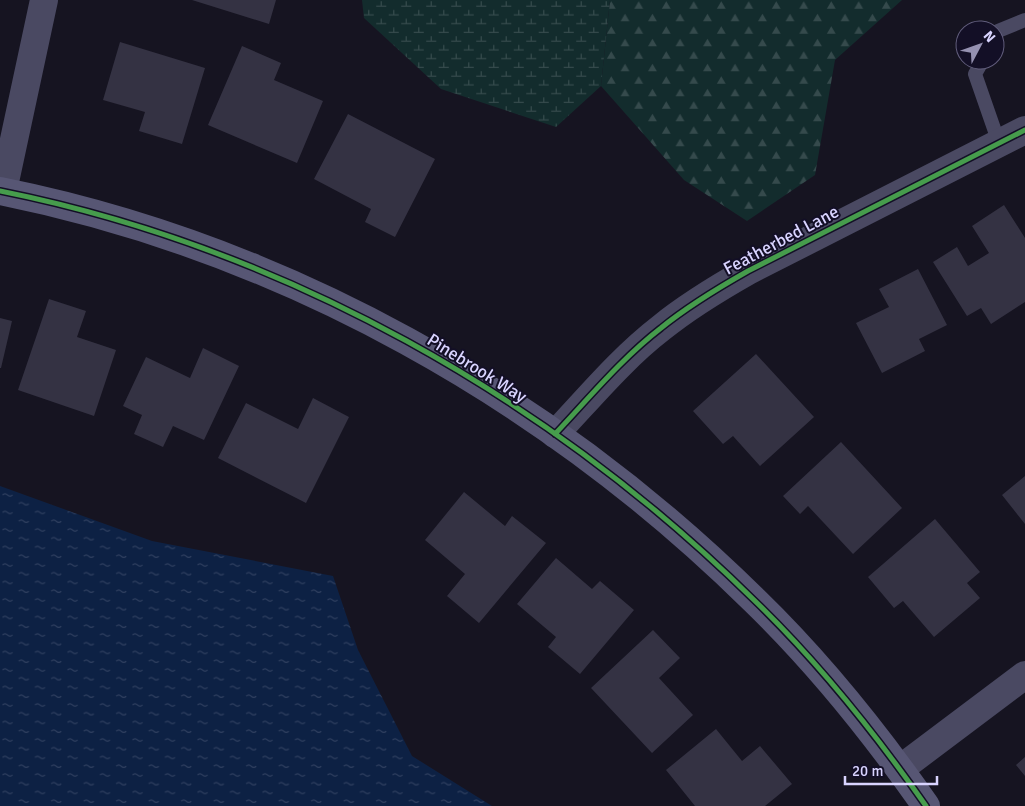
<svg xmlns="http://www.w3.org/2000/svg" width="1025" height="806" viewBox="0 0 1025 806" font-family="Signika,sans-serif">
  <defs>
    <pattern id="forest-firs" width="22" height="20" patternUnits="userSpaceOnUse" patternTransform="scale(1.25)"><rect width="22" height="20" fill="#132c2d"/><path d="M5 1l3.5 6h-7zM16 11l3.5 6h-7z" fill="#354a4c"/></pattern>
    <pattern id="wetland-marsh" width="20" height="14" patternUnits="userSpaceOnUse" patternTransform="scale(1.25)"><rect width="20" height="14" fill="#132c2d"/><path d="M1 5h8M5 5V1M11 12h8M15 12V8" fill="none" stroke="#354a4c"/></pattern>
    <pattern id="water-ripples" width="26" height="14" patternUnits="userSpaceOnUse" patternTransform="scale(1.25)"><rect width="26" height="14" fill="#0d2144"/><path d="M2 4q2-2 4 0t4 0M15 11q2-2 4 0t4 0" fill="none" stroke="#304060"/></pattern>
  </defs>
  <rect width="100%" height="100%" fill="#161421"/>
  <path fill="url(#forest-firs)" d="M 610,0 L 902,0 L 835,60 L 815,175 L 747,221 L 684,180 L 601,86 Z"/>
  <path fill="url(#wetland-marsh)" d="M 362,0 L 610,0 L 601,86 L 556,127 L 441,89 L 364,18 Z"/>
  <path fill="url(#water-ripples)" d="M 0,486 L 152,541 L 333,576 L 358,650 L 412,756 L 492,806 L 0,806 Z"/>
  <path fill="#343243" d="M 192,0 L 276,0 L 269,24 Z
    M 120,42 L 205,68 L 182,144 L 139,131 L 145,112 L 103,100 Z
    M 242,46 L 281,63 L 274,80 L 323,101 L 297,163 L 208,125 Z
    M 348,114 L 435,159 L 395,237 L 365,222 L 371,209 L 314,179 Z
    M 1004,205 L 1025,238 L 1025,302 L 991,324 L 981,308 L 967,316 L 933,262 L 957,247 L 968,266 L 989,253 L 972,226 Z
    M 918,269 L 947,325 L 919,339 L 925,351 L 882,373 L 856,323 L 889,307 L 879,289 Z
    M 49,299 L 86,311 L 77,337 L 116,350 L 94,416 L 18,390 Z
    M 0,318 L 12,321 L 1,368 L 0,368 Z
    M 203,348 L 239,366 L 204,440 L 173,426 L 163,447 L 134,434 L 142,415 L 123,406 L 146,357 L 190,378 Z
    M 756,354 L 814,417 L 760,466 L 733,436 L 723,444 L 693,411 Z
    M 313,398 L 349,417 L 306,503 L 218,458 L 246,403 L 298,429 Z
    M 841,442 L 902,508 L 853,554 L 808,506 L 800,514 L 783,496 Z
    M 1025,476 L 1025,524 L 1002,495 Z
    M 464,492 L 505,526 L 512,516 L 546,543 L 479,623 L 447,596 L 465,574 L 425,540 Z
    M 935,519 L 980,572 L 967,583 L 980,598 L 934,637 L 903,601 L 894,608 L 868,577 Z
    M 556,558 L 592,589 L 600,581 L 634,610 L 580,674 L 548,647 L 556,637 L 517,604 Z
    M 653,630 L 680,658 L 659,678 L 693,715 L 652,753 L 591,688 Z
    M 716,729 L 742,761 L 760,746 L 792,784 L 765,806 L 695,806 L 666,770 Z
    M 1025,757 L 1025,776 L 1016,765 Z"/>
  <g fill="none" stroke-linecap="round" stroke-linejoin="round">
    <path stroke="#4a4962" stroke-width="14" d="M 995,37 L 998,31 L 1025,20
      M 983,60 L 975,74 L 999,143"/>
    <path stroke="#4a4962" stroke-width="28" d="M 3,191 L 44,0
      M 555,434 C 589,398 622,358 661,328 C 688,306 718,288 748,271 L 1025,130
      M 900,769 L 1025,675"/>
    <path stroke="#575674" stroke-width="28" d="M 0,191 C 284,248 548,397 754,600 C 818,662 875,733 926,806"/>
    <g stroke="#130f26" stroke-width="8">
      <path id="cycleway" d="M 0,191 C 284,248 548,397 754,600 C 818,662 875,733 926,806
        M 555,434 C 589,398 622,358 661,328 C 688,306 718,288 748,271 L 1025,130"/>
    </g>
    <use href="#cycleway" stroke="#469c4c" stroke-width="5"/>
  </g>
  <g text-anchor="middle" stroke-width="4" stroke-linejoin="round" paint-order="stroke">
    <g font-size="18" fill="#d9d4ff" stroke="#130f26">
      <text transform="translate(781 240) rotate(-28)" y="6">Featherbed Lane</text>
      <text transform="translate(477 368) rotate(32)" y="6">Pinebrook Way</text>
    </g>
  </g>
  <g transform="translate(980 45) rotate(49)"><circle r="24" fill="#130f26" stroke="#625e7d"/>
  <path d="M0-4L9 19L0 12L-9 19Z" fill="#9591b1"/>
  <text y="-8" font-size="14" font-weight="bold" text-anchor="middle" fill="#d9d4ff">N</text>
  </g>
  <path d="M845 776v8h92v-8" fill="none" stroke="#d9d4ff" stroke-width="2.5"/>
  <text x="852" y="776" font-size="15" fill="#d9d4ff" stroke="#130f26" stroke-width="4" paint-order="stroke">20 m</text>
</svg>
